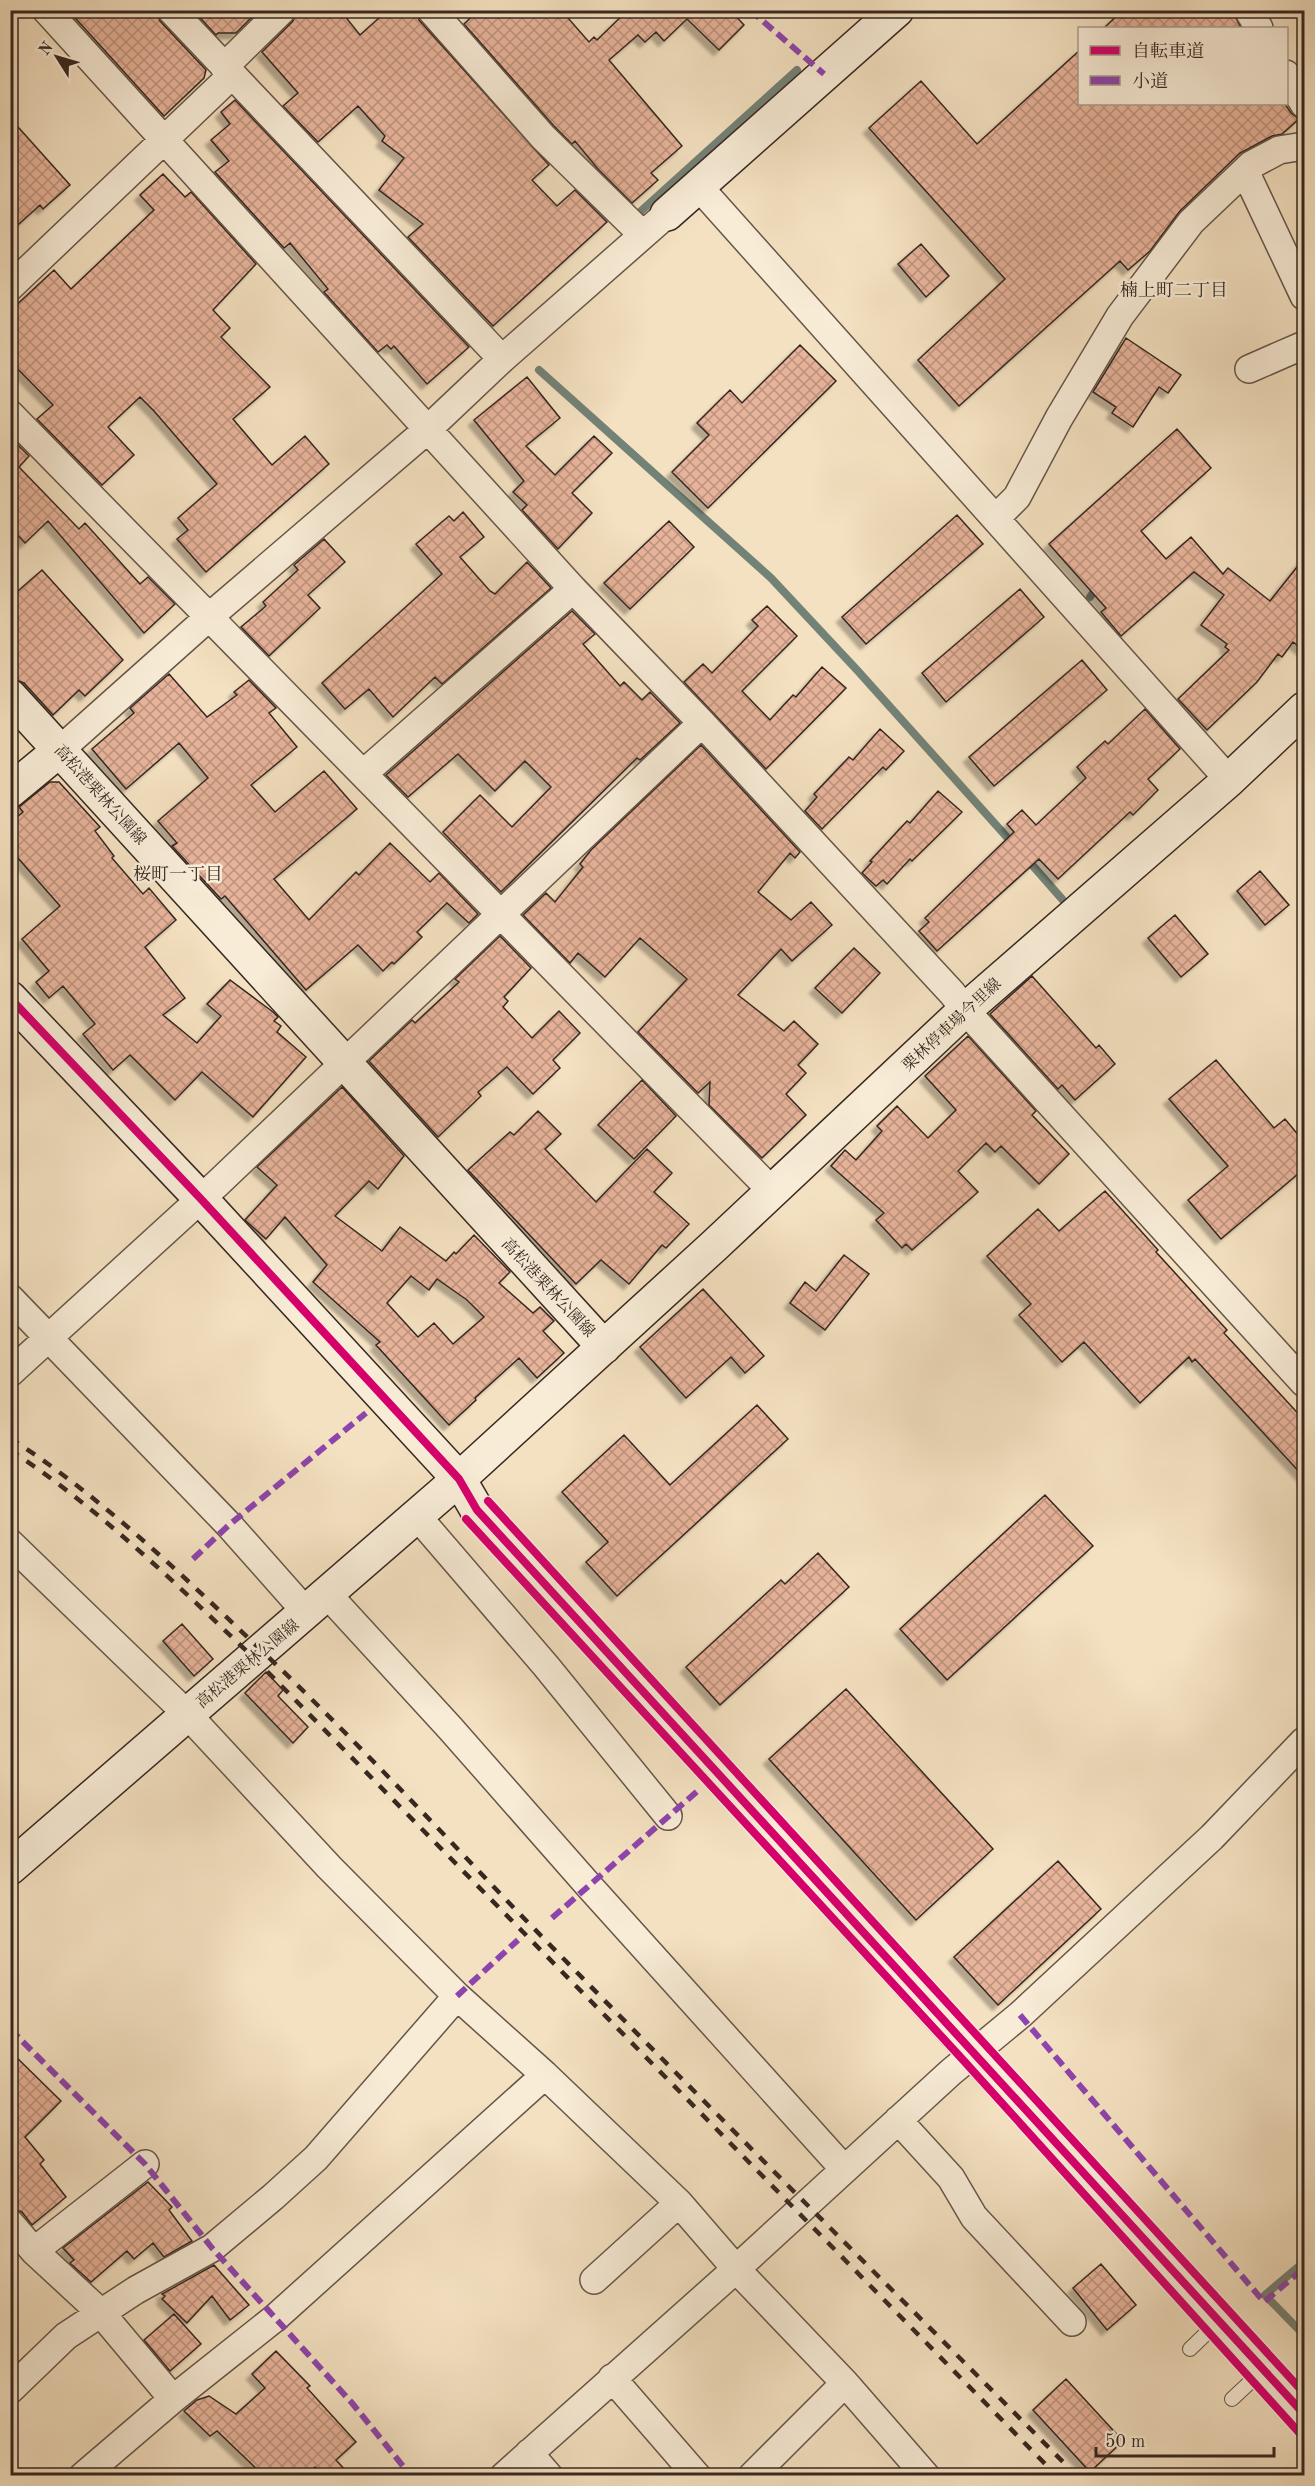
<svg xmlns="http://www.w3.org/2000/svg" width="1315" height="2486" viewBox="0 0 1315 2486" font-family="'Old Standard TT','Noto Serif JP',serif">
  <defs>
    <pattern id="building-cross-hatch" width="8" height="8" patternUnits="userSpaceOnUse" patternTransform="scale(1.5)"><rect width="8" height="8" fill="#e7b39a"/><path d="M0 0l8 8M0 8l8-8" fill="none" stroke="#bc927d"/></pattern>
    <filter id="shadow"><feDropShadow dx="-5.5" dy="5.5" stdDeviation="1.5" flood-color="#0004"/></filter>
  </defs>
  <rect width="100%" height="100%" fill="#f4e1c1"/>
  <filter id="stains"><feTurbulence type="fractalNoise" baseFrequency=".00333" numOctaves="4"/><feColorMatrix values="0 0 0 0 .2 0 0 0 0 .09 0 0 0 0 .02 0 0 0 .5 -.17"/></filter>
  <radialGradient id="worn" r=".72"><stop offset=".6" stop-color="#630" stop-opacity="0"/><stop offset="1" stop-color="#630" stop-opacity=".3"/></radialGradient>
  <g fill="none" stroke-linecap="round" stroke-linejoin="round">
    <path stroke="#738277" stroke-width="8" d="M 640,212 L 797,70
      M 539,370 L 771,578 L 857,670 L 1014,845
      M 1090,597 L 1098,586
      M 1026,858 L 1062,899
      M 1304,2262 L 1265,2295 L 1304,2335"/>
  </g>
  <path fill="url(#building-cross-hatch)" stroke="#362721" stroke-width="1.5" fill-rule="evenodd" filter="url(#shadow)" d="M 68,10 L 156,10 L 160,21 L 206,70 L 204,78 L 164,116 Z
    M 193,10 L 259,10 L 236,33 L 218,33 L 216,35 Z
    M 297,10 L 340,10 L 360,35 L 388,10 L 416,10 L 419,20 L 549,165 L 532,180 L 557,206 L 575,190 L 607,222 L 493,326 L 408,237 L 423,224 L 379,190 L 404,158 L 382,141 L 385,136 L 358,106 L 318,142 L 283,106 L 298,93 L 262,52 L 293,21 Z
    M 479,10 L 561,10 L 589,42 L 594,37 L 597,40 L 628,10 L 730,10 L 744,25 L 719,50 L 687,19 L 664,41 L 656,32 L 645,42 L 638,35 L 609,60 L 682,146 L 651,173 L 658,180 L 632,203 L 598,169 L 575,141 L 572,144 L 554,126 L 464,24 Z
    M 1123,10 L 1232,10 L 1241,28 L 1104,28 Z
    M 1080,50 L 1080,104 L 1285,104 L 1291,113 L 1299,119 L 1282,134 L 1272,136 L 1240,153 L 1180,211 L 1150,251 L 1128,270 L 1120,261 L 959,406 L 918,360 L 1005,279 L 869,128 L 921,81 L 977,144 Z
    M 235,100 L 469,347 L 427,384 L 394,346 L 391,349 L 387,345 L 378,352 L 324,292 L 328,289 L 290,243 L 284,248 L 215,172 L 229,161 L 211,140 L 230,124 L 221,112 Z
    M 10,118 L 70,185 L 43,209 L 40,205 L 10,232 Z
    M 163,174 L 185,197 L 191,192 L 256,264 L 213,310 L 230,328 L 221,337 L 270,387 L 233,419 L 272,465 L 305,436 L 329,464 L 206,572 L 177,539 L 188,530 L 178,518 L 217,484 L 154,411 L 140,397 L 108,427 L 134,455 L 102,485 L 37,419 L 53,405 L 10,361 L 10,311 L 54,270 L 71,289 L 154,210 L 140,195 Z
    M 921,244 L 949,276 L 926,297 L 898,264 Z
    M 1126,338 L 1181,375 L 1168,393 L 1159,387 L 1133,427 L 1112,413 L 1116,407 L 1093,392 Z
    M 800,345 L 836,381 L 708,508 L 672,472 L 709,435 L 697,423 L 730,390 L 742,403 Z
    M 527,377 L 560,418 L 526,446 L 555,475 L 594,436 L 612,453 L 572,493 L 592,513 L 558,549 L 522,510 L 527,505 L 513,492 L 524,481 L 474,420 Z
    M 1177,429 L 1211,468 L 1141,531 L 1166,559 L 1191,537 L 1223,574 L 1228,568 L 1270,601 L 1305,557 L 1305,651 L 1293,642 L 1282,657 L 1278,654 L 1257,682 L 1207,730 L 1178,699 L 1229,650 L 1225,647 L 1227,644 L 1201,625 L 1224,595 L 1194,572 L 1121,636 L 1101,612 L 1106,608 L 1049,544 Z
    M 14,441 L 29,456 L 19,467 L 79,529 L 85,523 L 140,584 L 148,577 L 175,604 L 144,633 L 48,521 L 25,543 L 10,527 L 10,445 Z
    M 463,512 L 484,537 L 460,557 L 490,591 L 495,594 L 527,562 L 551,588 L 442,684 L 435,677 L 393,717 L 369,689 L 345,709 L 322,683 L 442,574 L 416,544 L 449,516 L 454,521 Z
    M 957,515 L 983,544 L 866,644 L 842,617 Z
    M 669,521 L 694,547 L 630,609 L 604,583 Z
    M 324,539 L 345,562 L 308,595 L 320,608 L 269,656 L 241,627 L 266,606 L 263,602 L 298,570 L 294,565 Z
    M 42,570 L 123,660 L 85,696 L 79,690 L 53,715 L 24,683 L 10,678 L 10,598 Z
    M 1020,589 L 1044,617 L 946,702 L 922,673 Z
    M 767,606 L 797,636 L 742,691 L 770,720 L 793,695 L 796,697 L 822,667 L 846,688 L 766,769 L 684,682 L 703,664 L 712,673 L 758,626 L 752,620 Z
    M 572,611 L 595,634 L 583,644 L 620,686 L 624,682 L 642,700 L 650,692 L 680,723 L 640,760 L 637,758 L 501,892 L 443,832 L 480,795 L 512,827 L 551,787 L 525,761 L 495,791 L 458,754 L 408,797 L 386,775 Z
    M 1082,660 L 1107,690 L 994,786 L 969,757 Z
    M 169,674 L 207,717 L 237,695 L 234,692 L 249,680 L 276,708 L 269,713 L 297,747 L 251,785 L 275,812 L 324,771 L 357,809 L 274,879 L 309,920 L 356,872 L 359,875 L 390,843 L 430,882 L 439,873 L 478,914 L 469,923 L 447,903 L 417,932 L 422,937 L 394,964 L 392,962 L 383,971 L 358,945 L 306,990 L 225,896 L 221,899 L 172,846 L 177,843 L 158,821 L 208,778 L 179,743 L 126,789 L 92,749 L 134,713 L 130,708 Z
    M 1145,709 L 1180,749 L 1148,779 L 1158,790 L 1133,815 L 1130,812 L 1058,879 L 1039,859 L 937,951 L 919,931 L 929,922 L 925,918 L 1014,832 L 1007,824 L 1022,810 L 1036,825 L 1086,778 L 1077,767 L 1105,741 L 1108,744 Z
    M 880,729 L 904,751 L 886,770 L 883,767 L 822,829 L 805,811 L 817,797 L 814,794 L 849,757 L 853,760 Z
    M 701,745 L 800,852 L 795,858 L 790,853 L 758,892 L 791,920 L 811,902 L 832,925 L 792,961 L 781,949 L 738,995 L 784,1031 L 794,1021 L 818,1044 L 798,1065 L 806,1073 L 786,1094 L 806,1115 L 762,1158 L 709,1105 L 710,1082 L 698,1093 L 638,1032 L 687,979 L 640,938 L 605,977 L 578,953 L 570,963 L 523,915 L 546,893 L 555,902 L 583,867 L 580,864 L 591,850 Z
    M 50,782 L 59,782 L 100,827 L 95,831 L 114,856 L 112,858 L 143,894 L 149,888 L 176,920 L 145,947 L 185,998 L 163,1015 L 197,1043 L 221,1016 L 207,1004 L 230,980 L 273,1012 L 278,1017 L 274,1021 L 281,1026 L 277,1032 L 306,1057 L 253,1117 L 202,1072 L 175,1100 L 130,1055 L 113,1070 L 83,1034 L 95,1024 L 63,986 L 49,998 L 36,982 L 49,971 L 22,939 L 60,906 L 10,849 L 10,823 L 23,812 L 19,807 Z
    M 938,791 L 962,812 L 912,861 L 910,859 L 887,884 L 883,880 L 876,886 L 862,873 L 872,862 L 870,861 L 907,821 L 910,823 Z
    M 1260,871 L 1289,905 L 1265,925 L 1237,891 Z
    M 1175,915 L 1208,954 L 1181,977 L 1148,938 Z
    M 500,936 L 531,968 L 504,997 L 508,1001 L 503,1007 L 532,1038 L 559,1011 L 580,1033 L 553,1060 L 560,1068 L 533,1094 L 507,1067 L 478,1092 L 481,1096 L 438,1137 L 369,1061 L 412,1020 L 415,1023 L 459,982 L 455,979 Z
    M 854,948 L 880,973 L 842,1013 L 815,988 Z
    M 1032,976 L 1096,1048 L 1099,1045 L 1115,1064 L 1075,1100 L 1062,1085 L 1058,1089 L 990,1014 Z
    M 968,1036 L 1036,1111 L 1032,1115 L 1069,1154 L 1039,1184 L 1001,1146 L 995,1152 L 986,1143 L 958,1171 L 978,1192 L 912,1250 L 906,1244 L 902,1248 L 876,1220 L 884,1213 L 831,1166 L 845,1150 L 856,1160 L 882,1131 L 877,1126 L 897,1106 L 928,1138 L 956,1110 L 925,1076 Z
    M 1216,1060 L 1274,1128 L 1285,1119 L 1305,1143 L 1305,1168 L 1221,1239 L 1188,1200 L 1228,1166 L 1169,1099 Z
    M 642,1080 L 676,1116 L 634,1159 L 598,1125 Z
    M 342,1087 L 404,1156 L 378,1189 L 369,1181 L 335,1216 L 382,1251 L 400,1227 L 446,1261 L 454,1252 L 456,1254 L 474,1235 L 510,1272 L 499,1283 L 533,1313 L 540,1307 L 554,1321 L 543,1331 L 564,1353 L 537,1378 L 519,1358 L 475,1398 L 476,1400 L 449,1425 L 376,1345 L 380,1342 L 313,1282 L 327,1265 L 285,1217 L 266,1239 L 245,1220 L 277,1185 L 257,1167 ZM 411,1276 L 429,1290 L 437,1279 L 467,1300 L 484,1317 L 453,1344 L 434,1323 L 418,1337 L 387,1303 Z
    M 538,1111 L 561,1134 L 545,1149 L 596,1202 L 647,1149 L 672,1173 L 654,1192 L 689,1224 L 666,1248 L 662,1245 L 629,1284 L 601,1260 L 576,1284 L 468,1170 L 510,1132 L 514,1135 Z
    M 1105,1191 L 1158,1250 L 1156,1252 L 1227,1330 L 1224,1333 L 1305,1421 L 1305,1478 L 1195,1359 L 1192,1362 L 1189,1357 L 1140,1403 L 1084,1342 L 1062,1362 L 1019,1315 L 1031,1304 L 987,1256 L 1038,1209 L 1059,1231 Z
    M 844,1255 L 869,1274 L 825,1330 L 790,1303 L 805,1282 L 816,1291 Z
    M 703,1289 L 764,1356 L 745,1373 L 731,1357 L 686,1398 L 640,1347 Z
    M 757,1405 L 788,1439 L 617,1596 L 586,1562 L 608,1542 L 562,1492 L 624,1435 L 670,1485 Z
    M 1045,1495 L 1093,1546 L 947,1680 L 900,1629 Z
    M 818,1553 L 849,1587 L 720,1705 L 686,1667 L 781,1580 L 785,1584 Z
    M 182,1624 L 213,1659 L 194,1676 L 163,1641 Z
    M 266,1672 L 283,1690 L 278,1696 L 308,1727 L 293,1743 L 245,1693 Z
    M 846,1689 L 993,1849 L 916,1920 L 769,1759 Z
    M 1058,1861 L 1101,1909 L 998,2005 L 954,1957 Z
    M 10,2051 L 61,2101 L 25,2137 L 44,2160 L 40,2164 L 66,2197 L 32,2225 L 22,2212 L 10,2208 Z
    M 148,2182 L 172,2207 L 169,2210 L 192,2241 L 164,2257 L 153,2243 L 134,2259 L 127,2251 L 91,2282 L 70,2263 L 74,2260 L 63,2248 Z
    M 1101,2264 L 1136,2305 L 1107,2330 L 1073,2288 Z
    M 214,2265 L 249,2305 L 230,2320 L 212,2296 L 187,2323 L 162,2299 L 165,2296 L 162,2294 Z
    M 174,2314 L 201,2344 L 170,2371 L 144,2340 Z
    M 276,2351 L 310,2386 L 307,2388 L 356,2442 L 336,2460 L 350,2475 L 323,2475 L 315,2467 L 306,2475 L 263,2475 L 217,2431 L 210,2436 L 184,2411 L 197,2400 L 209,2396 L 236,2414 L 265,2388 L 252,2374 Z
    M 1066,2379 L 1123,2441 L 1090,2472 L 1033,2410 Z"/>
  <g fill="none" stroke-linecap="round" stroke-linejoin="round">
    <g stroke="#665649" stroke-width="16">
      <path id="lane" d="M 1190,2349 L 1219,2321
        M 1232,2399 L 1263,2370"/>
    </g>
    <g stroke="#665649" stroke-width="30">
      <path id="street" d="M 46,10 L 573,589 L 702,723 L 952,993 L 965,1010 L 1304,1383
        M 171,10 L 502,359
        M 431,10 L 543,137 L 643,235
        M 1248,10 L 1259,28
        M 224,67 L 282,10
        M 1286,74 L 1304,104
        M 1245,171 L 1304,296
        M 699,187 L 1229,780
        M 10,287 L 232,75
        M 1249,369 L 1304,345
        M 10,414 L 772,1191
        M 996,518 L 1017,497 L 1059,418 L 1120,316 L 1191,222 L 1251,165 L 1279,150 L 1304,146
        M 61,749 L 209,617 L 427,430 L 502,359 L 667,214
        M 364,773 L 573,589
        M 10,1298 L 229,1525 L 307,1613
        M 10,1373 L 217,1184 L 702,723
        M 417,1516 L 546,1666 L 668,1816
        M 10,1543 L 187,1714 L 329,1867 L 457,1996 L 545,2075 L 679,2203 L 736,2269 L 845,2383 L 926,2476
        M 328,1595 L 450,1728 L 589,1886 L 844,2169
        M 898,2120 L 951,2178 L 974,2217 L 1072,2322
        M 10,2223 L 34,2251 L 101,2313 L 173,2399
        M 34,2251 L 145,2164
        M 594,2280 L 679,2203
        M 612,2378 L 697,2476
        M 10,2390 L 66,2336 L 136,2290 L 212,2248 L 273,2197 L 316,2158 L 457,1996
        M 529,2453 L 549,2476
        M 83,2476 L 173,2399 L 275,2318 L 545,2075
        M 504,2476 L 736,2269 L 951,2072 L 1020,2015 L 1212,1837 L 1304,1741
        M 752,2476 L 845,2383"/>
    </g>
    <g stroke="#362721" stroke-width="36">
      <path id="secondary" d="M 667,214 L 897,10
        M 10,696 L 604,1347
        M 10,791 L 61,749
        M 10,998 L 200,1198 L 459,1479 L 477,1510 L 1304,2414
        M 10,1868 L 459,1479 L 715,1245 L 965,1010 L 1229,780 L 1304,709"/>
    </g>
    <use href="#lane" stroke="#f8ecd7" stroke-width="14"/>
    <use href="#street" stroke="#f8ecd7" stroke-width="27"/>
    <use href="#secondary" stroke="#f8ecd7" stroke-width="33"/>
    <path stroke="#362721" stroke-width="4.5" stroke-dasharray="10 10" stroke-linecap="butt" d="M 10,1438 C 103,1498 182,1575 261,1650 C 348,1733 430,1820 513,1907 C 699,2098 889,2286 1077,2476
      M 10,1450 C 99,1508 177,1585 254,1658 L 1057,2476"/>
    <path stroke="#8e44ad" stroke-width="6" stroke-dasharray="12 6" stroke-linecap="butt" d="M 750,10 L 824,74
      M 193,1559 L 229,1525 L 366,1413
      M 552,1918 L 701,1788
      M 457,1996 L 518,1940
      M 1020,2015 L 1264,2302 L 1304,2268
      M 10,2029 L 145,2164 L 212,2248 L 352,2403 L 411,2476"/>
    <g stroke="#f8ecd7" stroke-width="11">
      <path id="cycleway" d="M 10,998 L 200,1198 L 459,1479 L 477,1510 L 1304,2414
        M 488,1501 L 1304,2393
        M 466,1519 L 964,2061 L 1304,2438"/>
    </g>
    <use href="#cycleway" stroke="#d6006c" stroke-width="8"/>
  </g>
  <g text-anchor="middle" stroke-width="5" stroke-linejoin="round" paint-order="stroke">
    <g font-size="16" fill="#362721" stroke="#f8ecd7">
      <text transform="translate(101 794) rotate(48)" y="6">高松港栗林公園線</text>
      <text transform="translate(951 1024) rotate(-43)" y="6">栗林停車場今里線</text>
      <text transform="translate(549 1287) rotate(47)" y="6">高松港栗林公園線</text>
      <text transform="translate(247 1663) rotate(-40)" y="6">高松港栗林公園線</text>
    </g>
    <g font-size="18" fill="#362721" stroke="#f8ecd7">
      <text x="1174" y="296">楠上町二丁目</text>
      <text x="178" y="880">桜町一丁目</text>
    </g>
  </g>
  <rect width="1315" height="2486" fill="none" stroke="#f4e1c1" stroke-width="36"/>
  <rect x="12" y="12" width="1291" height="2462" fill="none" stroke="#362721" stroke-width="3"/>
  <rect x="18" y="18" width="1279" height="2450" fill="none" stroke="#362721" stroke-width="1.5"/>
  <rect x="1078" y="27" width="210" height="78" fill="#f8ecd7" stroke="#aa9d8e" stroke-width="1.5"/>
  <rect x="1090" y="46" width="30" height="9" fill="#d6006c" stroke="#aa9d8e" stroke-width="1.5"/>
  <text x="1132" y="57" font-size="18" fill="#362721">自転車道</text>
  <rect x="1090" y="76" width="30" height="9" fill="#8e44ad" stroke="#aa9d8e" stroke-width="1.5"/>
  <text x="1132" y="87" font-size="18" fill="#362721">小道</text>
  <g transform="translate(57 57) rotate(307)" stroke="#f8ecd7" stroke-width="4.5" paint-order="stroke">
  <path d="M0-4.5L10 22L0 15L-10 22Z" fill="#362721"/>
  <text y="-9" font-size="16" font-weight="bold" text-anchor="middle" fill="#362721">N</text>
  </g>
  <path d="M1096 2447v9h178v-9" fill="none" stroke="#362721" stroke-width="3"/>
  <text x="1105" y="2447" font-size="18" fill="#362721" stroke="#f8ecd7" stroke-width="4.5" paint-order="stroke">50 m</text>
  <rect width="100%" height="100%" filter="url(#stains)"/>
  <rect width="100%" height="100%" fill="url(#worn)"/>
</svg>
